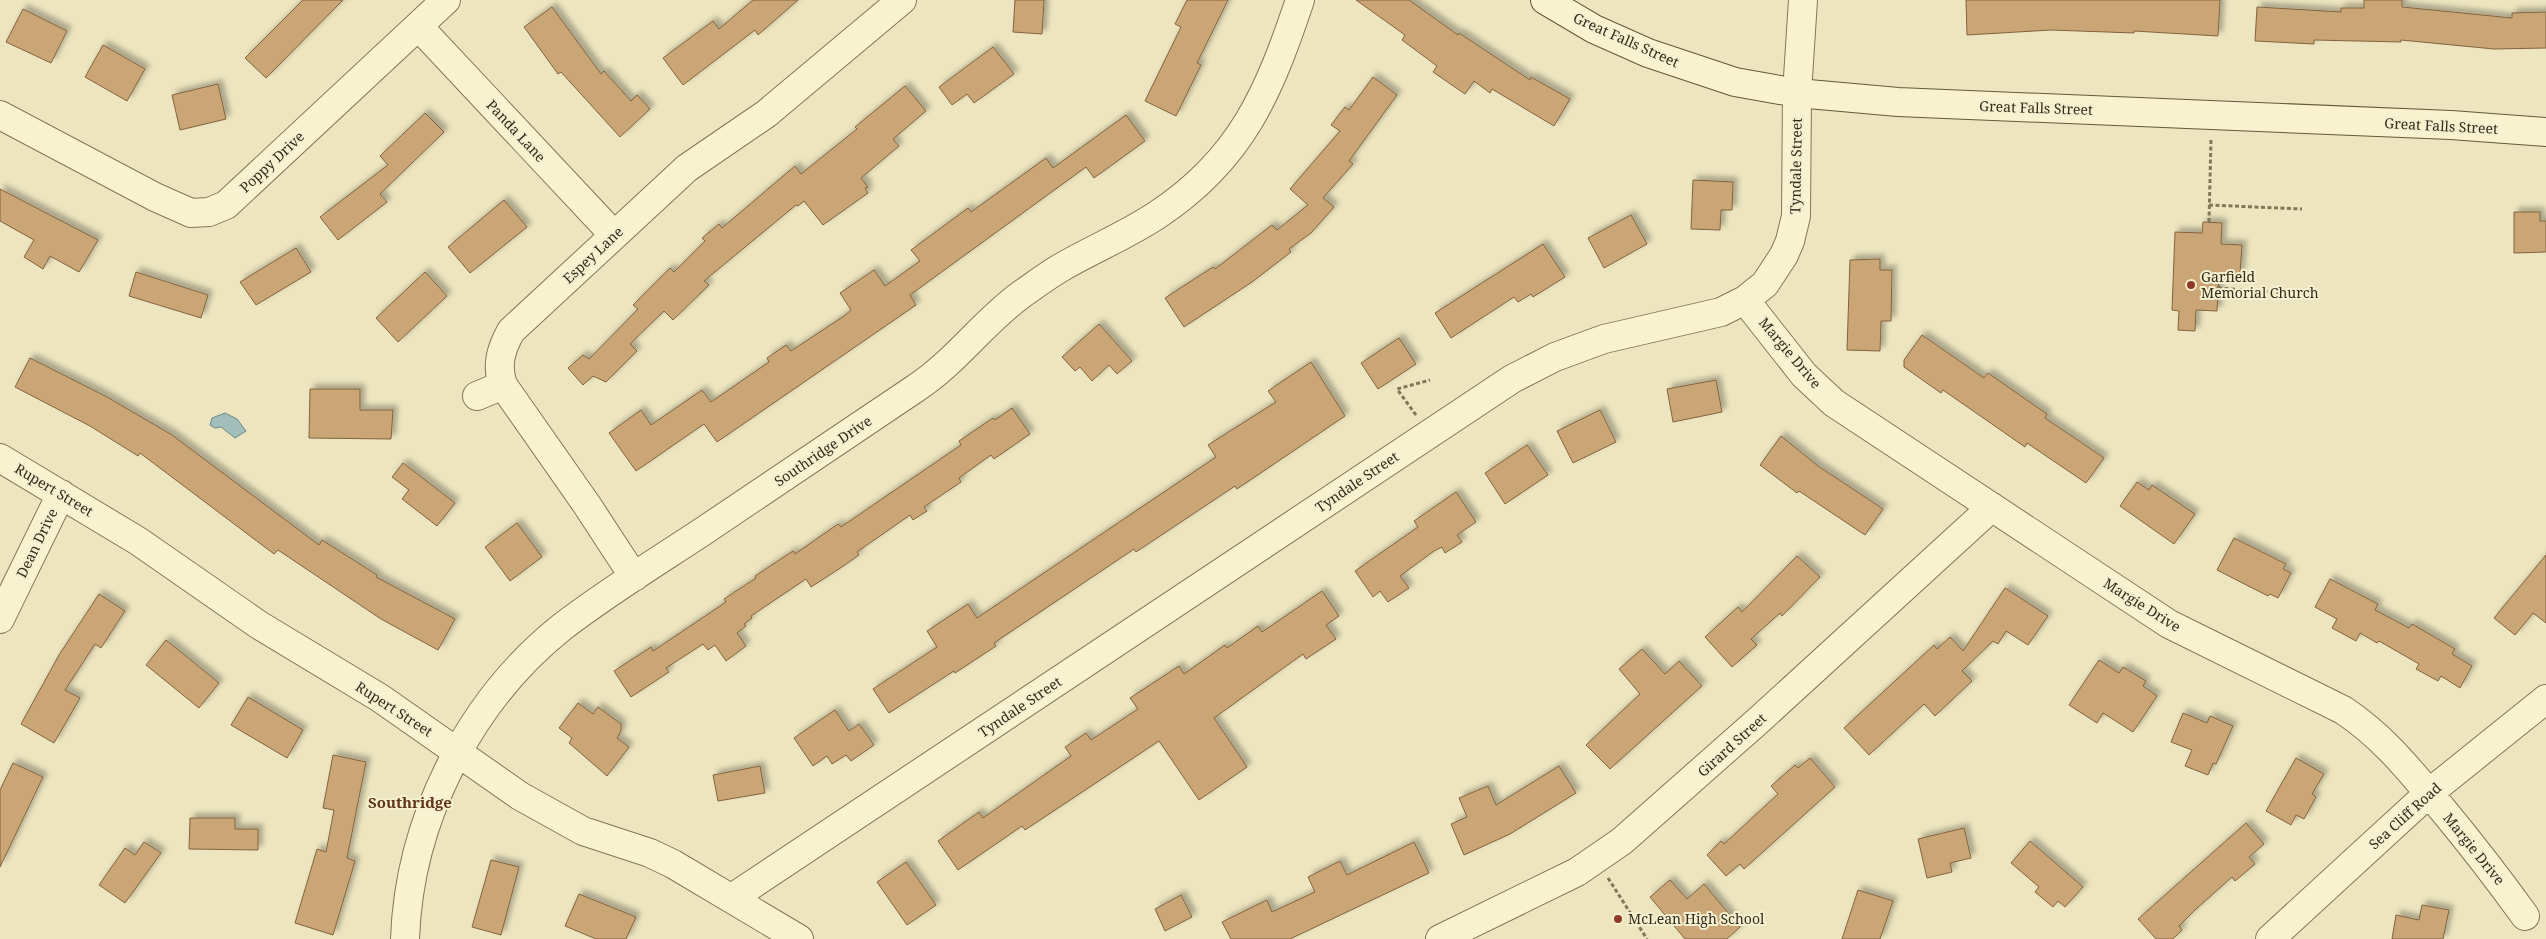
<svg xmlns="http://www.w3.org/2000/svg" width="2546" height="939" viewBox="0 0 2546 939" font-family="'Noto Serif',serif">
  <defs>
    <filter id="shadow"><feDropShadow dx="4.5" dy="-4.5" stdDeviation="2.5" flood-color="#0004"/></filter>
  </defs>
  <rect width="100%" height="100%" fill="#ece5bf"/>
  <path fill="#a2beba" stroke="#6a8b88" d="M 225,413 L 237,419 L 246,431 L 235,438 L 221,427 L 215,428 L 210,425 L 212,418 Z"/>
  <path fill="#caa575" stroke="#83633e" filter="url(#shadow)" d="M 303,0 L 343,0 L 266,78 L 245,58 Z
    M 753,0 L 798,0 L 758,35 L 755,30 L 683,85 L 663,58 L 713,21 L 719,29 Z
    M 1015,0 L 1044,0 L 1042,34 L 1013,32 Z
    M 1187,0 L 1228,0 L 1197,63 L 1201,65 L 1176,116 L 1145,101 L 1181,27 L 1175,24 Z
    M 1356,0 L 1409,0 L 1458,35 L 1459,33 L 1530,80 L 1531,77 L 1570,99 L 1554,126 L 1492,89 L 1490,93 L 1474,81 L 1465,94 L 1433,72 L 1437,66 L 1402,40 L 1405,35 Z
    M 1966,0 L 2220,0 L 2218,36 L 2134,31 L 2134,33 L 2051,30 L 1967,35 Z
    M 2364,0 L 2402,0 L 2402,7 L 2512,18 L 2512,13 L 2546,12 L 2546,48 L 2494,49 L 2401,40 L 2401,42 L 2314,40 L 2314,44 L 2255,41 L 2257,7 L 2341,12 L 2341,8 L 2364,8 Z
    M 552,7 L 601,74 L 604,71 L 631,101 L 637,95 L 650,109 L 620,137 L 561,72 L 558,74 L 524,27 Z
    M 23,9 L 67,31 L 51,63 L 6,42 Z
    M 103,45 L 145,69 L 127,101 L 85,77 Z
    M 993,47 L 1014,74 L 974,103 L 967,94 L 952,105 L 939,87 Z
    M 1373,77 L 1397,95 L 1349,161 L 1353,164 L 1323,198 L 1334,207 L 1311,233 L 1289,249 L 1291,252 L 1252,282 L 1184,327 L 1165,298 L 1213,267 L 1215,269 L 1272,225 L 1277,230 L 1308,205 L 1290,189 L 1340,131 L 1331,125 L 1345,107 L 1349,110 Z
    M 218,84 L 226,119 L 180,130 L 172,95 Z
    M 905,86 L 926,111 L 893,139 L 899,146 L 861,178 L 868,187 L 865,188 L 868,193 L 823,225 L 804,201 L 798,206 L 796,205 L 704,281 L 709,285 L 673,320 L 664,311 L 630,344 L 637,351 L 606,382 L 593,376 L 583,385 L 568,368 L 583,355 L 589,359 L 638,309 L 633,305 L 670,268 L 674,272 L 705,241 L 702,238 L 719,224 L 722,228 L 795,166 L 801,174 L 857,129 L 855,127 Z
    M 425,113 L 444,132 L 380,194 L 387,202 L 338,240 L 320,217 L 388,165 L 380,156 Z
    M 1126,115 L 1145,141 L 1094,178 L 1086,167 L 910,295 L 916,305 L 717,442 L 704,424 L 636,471 L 609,433 L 641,410 L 651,425 L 702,390 L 711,402 L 769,362 L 767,358 L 786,345 L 791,351 L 844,316 L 851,310 L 840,293 L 874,270 L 885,286 L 920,261 L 911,250 L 968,208 L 971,212 L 1046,158 L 1053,168 Z
    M 1693,180 L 1733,182 L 1732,210 L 1721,210 L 1720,230 L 1691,229 Z
    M 0,189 L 98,240 L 79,272 L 50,256 L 43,269 L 24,257 L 34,240 L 0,221 Z
    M 504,200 L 527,227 L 470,273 L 448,247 Z
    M 2514,212 L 2540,212 L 2540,221 L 2546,221 L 2546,252 L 2514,253 Z
    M 1631,215 L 1647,244 L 1604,268 L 1588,238 Z
    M 2203,222 L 2222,223 L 2221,244 L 2242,245 L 2240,274 L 2219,273 L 2217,311 L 2196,310 L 2195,331 L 2178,330 L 2179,311 L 2172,310 L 2175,232 L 2202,233 Z
    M 1543,244 L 1565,277 L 1533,297 L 1531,294 L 1518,302 L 1514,297 L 1451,338 L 1435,313 Z
    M 296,248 L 311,272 L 256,305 L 240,282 Z
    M 1880,259 L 1880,270 L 1892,270 L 1891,321 L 1881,321 L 1880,351 L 1847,350 L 1850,260 Z
    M 136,272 L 208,295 L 201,318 L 129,296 Z
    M 425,272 L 447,296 L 398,342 L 376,318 Z
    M 1099,324 L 1132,361 L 1117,374 L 1109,365 L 1092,381 L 1080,367 L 1075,371 L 1062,357 Z
    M 1922,335 L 1984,378 L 1988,373 L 2047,414 L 2045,418 L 2104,458 L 2086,483 L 2027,443 L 2025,447 L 1943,390 L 1941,393 L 1904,367 L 1904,360 Z
    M 1399,338 L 1416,364 L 1378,389 L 1361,363 Z
    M 30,358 L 107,397 L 172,435 L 319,545 L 322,540 L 377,575 L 376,577 L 455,619 L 438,650 L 381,619 L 278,550 L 274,554 L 140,453 L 138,456 L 90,426 L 15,387 Z
    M 1311,362 L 1345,416 L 1237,489 L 1235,486 L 1136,552 L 1134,549 L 994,643 L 996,646 L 955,673 L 954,671 L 889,713 L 873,689 L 937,647 L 927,631 L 968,604 L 977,618 L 1216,457 L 1208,445 L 1276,402 L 1268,391 Z
    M 1716,380 L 1722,412 L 1673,422 L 1667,389 Z
    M 310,389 L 360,389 L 360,410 L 393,410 L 391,439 L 309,438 Z
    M 1012,408 L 1030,434 L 994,459 L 991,455 L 959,478 L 961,482 L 924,507 L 927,511 L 913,520 L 910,515 L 857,552 L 859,555 L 842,567 L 811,587 L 806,579 L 751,616 L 752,618 L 744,624 L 746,626 L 737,633 L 746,646 L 726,661 L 715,645 L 708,650 L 703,644 L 666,668 L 669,672 L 631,697 L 614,671 L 651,647 L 653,651 L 726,602 L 724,599 L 756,578 L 755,576 L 793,551 L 795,554 L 838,524 L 841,527 L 961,445 L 959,441 L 993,418 L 995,420 Z
    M 1600,410 L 1616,442 L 1573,463 L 1557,431 Z
    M 1781,436 L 1818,466 L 1883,509 L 1865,535 L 1799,491 L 1797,493 L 1760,465 Z
    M 1527,445 L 1548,475 L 1505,504 L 1485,473 Z
    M 403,463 L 455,503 L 437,526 L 402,499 L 409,490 L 392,477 Z
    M 2137,482 L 2149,490 L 2152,485 L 2195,514 L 2174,544 L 2120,506 Z
    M 1456,492 L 1476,522 L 1457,535 L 1462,542 L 1445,553 L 1442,547 L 1434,551 L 1400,576 L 1409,588 L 1388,602 L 1380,591 L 1373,597 L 1355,571 L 1418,527 L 1414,521 Z
    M 517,523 L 542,557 L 510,581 L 485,547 Z
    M 2234,538 L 2286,564 L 2283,569 L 2291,573 L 2278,598 L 2270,594 L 2268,596 L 2217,570 Z
    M 2546,555 L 2546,623 L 2533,613 L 2515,635 L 2494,618 Z
    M 1797,556 L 1820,577 L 1782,616 L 1780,613 L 1751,639 L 1757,645 L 1732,667 L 1705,637 L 1738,607 L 1742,612 Z
    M 2330,579 L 2378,604 L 2375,610 L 2409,628 L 2412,624 L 2455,649 L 2452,654 L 2472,666 L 2460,688 L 2441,676 L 2438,681 L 2416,669 L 2419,664 L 2379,641 L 2377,643 L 2360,633 L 2356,641 L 2332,628 L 2337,619 L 2315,607 Z
    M 2005,588 L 2048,616 L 2028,645 L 2006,631 L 1998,644 L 1993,641 L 1962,671 L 1972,681 L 1935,716 L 1924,704 L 1869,755 L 1844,728 L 1934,645 L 1937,649 L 1950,637 L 1963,651 Z
    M 1322,591 L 1339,616 L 1326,625 L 1336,639 L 1306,659 L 1303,654 L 1214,718 L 1247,767 L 1199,800 L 1159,741 L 1025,830 L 1022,826 L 958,870 L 938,841 L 979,812 L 983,818 L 1071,756 L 1065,747 L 1086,733 L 1091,740 L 1138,709 L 1130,698 L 1179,666 L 1184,674 L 1225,645 L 1227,648 L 1258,626 L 1262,632 Z
    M 99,594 L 125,611 L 101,648 L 95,644 L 65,690 L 80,698 L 54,743 L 21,724 L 59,655 Z
    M 166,640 L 219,683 L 199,708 L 146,665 Z
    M 1642,649 L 1665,674 L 1679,661 L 1702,686 L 1610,769 L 1586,745 L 1640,694 L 1619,669 Z
    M 2099,660 L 2119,673 L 2123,667 L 2146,681 L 2143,686 L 2157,696 L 2133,732 L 2103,713 L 2097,723 L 2069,705 Z
    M 248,697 L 303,730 L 287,758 L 231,725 Z
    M 578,703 L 593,714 L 598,707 L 621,724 L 621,731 L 617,738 L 629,747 L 607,776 L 569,743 L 572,738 L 559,728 Z
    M 835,710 L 849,731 L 859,724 L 874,745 L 851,761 L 846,755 L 832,764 L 827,756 L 813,766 L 794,738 Z
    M 2183,713 L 2207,723 L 2210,716 L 2233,726 L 2216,764 L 2213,763 L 2208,775 L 2185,766 L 2192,750 L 2171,742 Z
    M 333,755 L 366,762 L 347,858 L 355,861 L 333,935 L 295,923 L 317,849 L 326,852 L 334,810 L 323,808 Z
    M 1810,758 L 1835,787 L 1744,869 L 1740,864 L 1726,876 L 1707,855 L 1721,841 L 1724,844 L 1778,794 L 1771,786 L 1795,765 L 1798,768 Z
    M 2296,758 L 2324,774 L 2312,794 L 2316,797 L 2304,819 L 2296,815 L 2291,825 L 2266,811 Z
    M 13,763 L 43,777 L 0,867 L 0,790 Z
    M 760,766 L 765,793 L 718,801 L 713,775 Z
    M 1559,766 L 1576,793 L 1510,834 L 1464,855 L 1451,824 L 1467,817 L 1459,798 L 1488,786 L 1496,805 Z
    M 190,818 L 235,818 L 235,829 L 258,829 L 258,850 L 189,849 Z
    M 2246,823 L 2264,844 L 2249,857 L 2255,864 L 2235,881 L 2232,877 L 2195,910 L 2179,926 L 2182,930 L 2173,939 L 2156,939 L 2138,919 Z
    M 1964,828 L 1971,858 L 1950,863 L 1952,872 L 1927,878 L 1918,839 Z
    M 2030,841 L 2083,887 L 2065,907 L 2058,901 L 2053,907 L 2035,892 L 2039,887 L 2011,863 Z
    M 144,842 L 161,853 L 125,903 L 99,885 L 125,848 L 135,855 Z
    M 1414,842 L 1429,873 L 1290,939 L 1231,939 L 1222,922 L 1267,900 L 1272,912 L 1315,892 L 1308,877 L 1340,861 L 1347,875 Z
    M 491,860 L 519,867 L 501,935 L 472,927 Z
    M 906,862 L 936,905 L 907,925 L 877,882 Z
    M 1670,880 L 1687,899 L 1704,884 L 1740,927 L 1727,939 L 1685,939 L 1650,897 Z
    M 1858,890 L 1893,901 L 1880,939 L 1842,939 Z
    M 579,894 L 636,917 L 626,939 L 596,939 L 565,926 Z
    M 1181,895 L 1192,917 L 1165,931 L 1155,909 Z
    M 2422,905 L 2449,910 L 2443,939 L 2392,939 L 2396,915 L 2419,920 Z"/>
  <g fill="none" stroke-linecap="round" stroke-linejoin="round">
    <g stroke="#847658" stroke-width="30">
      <path id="street" d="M 419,27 L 614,235
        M 0,115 L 155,197 L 191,213 L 209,212 L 226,205 L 446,0
        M 1745,300 L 1804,375 L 1834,403 L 2169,624 L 2343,710 C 2384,737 2411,772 2443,810 C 2472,845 2499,880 2525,916
        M 477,396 L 503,385
        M 0,458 L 138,541 L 259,625 L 380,698 L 520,796 L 583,831 L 650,853 L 673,864 L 799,939
        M 634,577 L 587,505 L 503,385 C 496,365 501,349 511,331 L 687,168 L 766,114 L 902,0
        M 0,619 L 61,494
        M 732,898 L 1512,379 L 1555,357 L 1604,339 L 1721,312 L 1745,300 L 1765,284 L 1784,255 L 1790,241 L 1796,216 L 1797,93 L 1803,0
        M 405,939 C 409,821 469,701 562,627 C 606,593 655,563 702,532 C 774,484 845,436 916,388 C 956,362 984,321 1022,294 C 1035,285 1048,275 1062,267 C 1093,249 1127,235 1157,215 C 1242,159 1269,92 1300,0
        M 1440,939 L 1577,872 L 1622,841 L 1759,720 L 1992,507
        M 2270,939 L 2429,793 L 2546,699"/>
    </g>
    <g stroke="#66573b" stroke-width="30">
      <path id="secondary" d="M 1545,0 L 1594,29 L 1648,53 L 1735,82 L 1797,93 L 1898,102 L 2451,125 L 2546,132"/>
    </g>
    <path stroke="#847658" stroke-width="3" stroke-dasharray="4 2.5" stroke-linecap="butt" d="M 2209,205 L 2302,209
      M 2209,222 L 2211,138
      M 2218,288 L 2297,294
      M 2218,296 L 2219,273
      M 1416,415 L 1397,389 L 1430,380
      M 1608,878 L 1647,939"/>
    <use href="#street" stroke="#f8f2d1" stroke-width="28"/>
    <use href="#secondary" stroke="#f8f2d1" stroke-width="28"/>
  </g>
  <g fill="#923829" stroke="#f4efce" stroke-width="2">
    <circle cx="2191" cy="285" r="5"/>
    <circle cx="1618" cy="919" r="5"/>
  </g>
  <g text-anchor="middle" stroke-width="4" stroke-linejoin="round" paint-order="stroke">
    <g font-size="14" fill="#342b1c" stroke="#f4efce">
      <text transform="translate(1626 40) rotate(24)" y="5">Great Falls Street</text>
      <text transform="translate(2036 108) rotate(2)" y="5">Great Falls Street</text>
      <text transform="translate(2441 126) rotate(3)" y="5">Great Falls Street</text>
      <text transform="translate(516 131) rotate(47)" y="5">Panda Lane</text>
      <text transform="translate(272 162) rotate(-43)" y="5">Poppy Drive</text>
      <text transform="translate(1796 166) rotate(-89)" y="5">Tyndale Street</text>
      <text transform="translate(593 255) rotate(-43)" y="5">Espey Lane</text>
      <text transform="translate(1790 353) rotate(50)" y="5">Margie Drive</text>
      <text transform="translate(823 451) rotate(-34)" y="5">Southridge Drive</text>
      <text transform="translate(1357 482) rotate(-34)" y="5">Tyndale Street</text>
      <text transform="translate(54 490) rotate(31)" y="5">Rupert Street</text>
      <text transform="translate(37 543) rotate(-64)" y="5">Dean Drive</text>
      <text transform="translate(2142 605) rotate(32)" y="5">Margie Drive</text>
      <text transform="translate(1020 707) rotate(-34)" y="5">Tyndale Street</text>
      <text transform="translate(394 709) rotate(33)" y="5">Rupert Street</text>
      <text transform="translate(1732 745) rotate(-42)" y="5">Girard Street</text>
      <text transform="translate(2405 816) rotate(-42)" y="5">Sea Cliff Road</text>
      <text transform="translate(2474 849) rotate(51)" y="5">Margie Drive</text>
    </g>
    <g font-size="14" fill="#342b1c" stroke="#f4efce" text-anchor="start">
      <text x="2201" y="282">Garfield<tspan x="2201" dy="16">Memorial Church</tspan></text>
      <text x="1628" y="924">McLean High School</text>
    </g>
    <g font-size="15" font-weight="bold" fill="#60341d" stroke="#f4efce">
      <text x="410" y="808">Southridge</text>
    </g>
  </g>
</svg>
